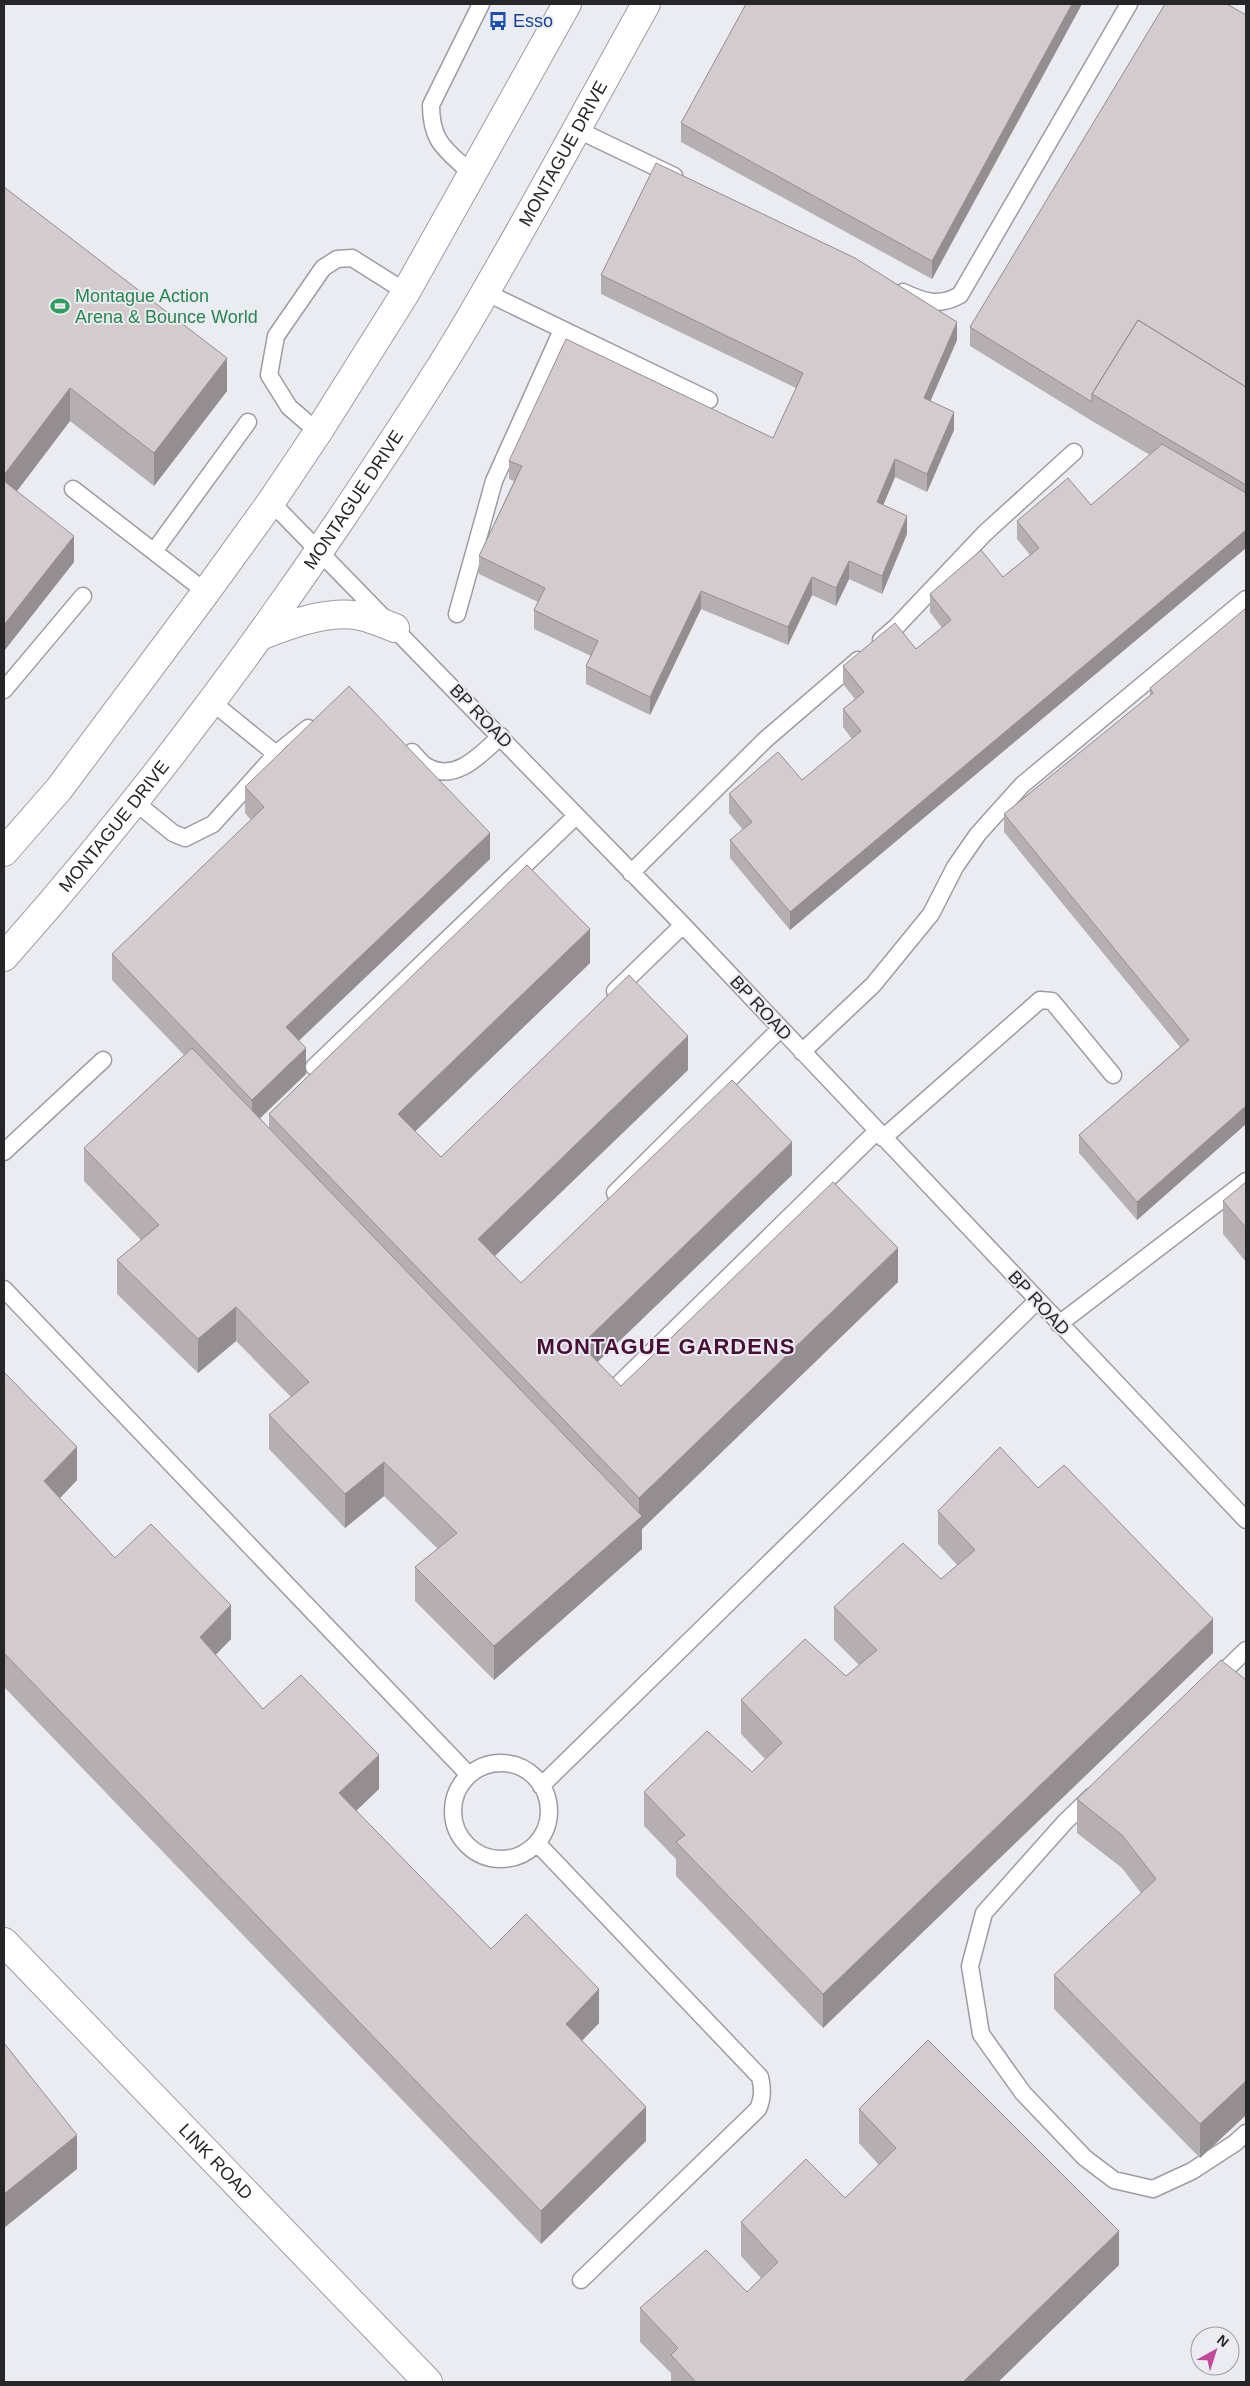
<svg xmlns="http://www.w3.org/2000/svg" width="1250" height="2386" viewBox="0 0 1250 2386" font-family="Arial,sans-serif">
  <rect width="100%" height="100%" fill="#ebebf2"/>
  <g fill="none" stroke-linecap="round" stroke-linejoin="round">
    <g stroke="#9c9ca3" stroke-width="19">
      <path id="service" d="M 576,129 L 674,176
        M 473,175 C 447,150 431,144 431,105 L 481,4
        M 485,292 L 709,400
        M 903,292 C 924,302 939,307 960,295 L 1129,4
        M 318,432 L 289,407 L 269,375 L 276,336 L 323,268 L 337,259 L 352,258 L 406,292
        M 73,489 L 206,592
        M 271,502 L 683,925 L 1246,1520
        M 155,550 L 248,422
        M 457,614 L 494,481 L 562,330
        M 881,640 L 896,627 L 985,533 L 1074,452
        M 4,690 L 83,596
        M 212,702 L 276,754
        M 412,752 C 416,756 421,763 426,766 C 455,784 481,754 501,736
        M 135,802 L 173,833 L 185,838 L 213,824 L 276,754 L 308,728
        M 631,873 L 765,740 L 858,660
        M 615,991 L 683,925
        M 802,1052 L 873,985 L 931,914 L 955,867 L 978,834 L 1022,785 L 1246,599
        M 314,1067 L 576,816
        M 883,1138 L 1040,1000 L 1052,1001 L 1113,1075
        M 4,1152 L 103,1060
        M 615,1193 L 780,1029
        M 4,1289 L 469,1775
        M 1059,1324 L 1246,1181
        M 613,1390 L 877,1131
        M 1213,1682 L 1246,1650
        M453 1811a48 48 0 1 1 96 0a48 48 0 1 1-96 0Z
        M 541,1786 L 1037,1301
        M 1092,1796 L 1065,1822 L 984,1913 L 970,1966 L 981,2034 L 1023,2093 L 1085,2158 L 1114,2180 L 1153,2189 L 1192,2171 L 1235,2143 L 1246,2133
        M 537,1843 L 760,2077 C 763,2089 763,2098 758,2109 L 581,2280"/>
    </g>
    <g stroke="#9c9ca3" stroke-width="30">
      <g id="minor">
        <path id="s1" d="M 4,1942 L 428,2382"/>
      </g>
    </g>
    <g stroke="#9c9ca3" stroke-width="30">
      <g id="secondary">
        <path d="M 260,636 C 290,624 333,608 365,617 C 375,620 385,624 395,628"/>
        <path d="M 4,852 L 59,789 L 206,592 L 271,502 L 318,432 L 406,292 L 567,4"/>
        <path id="s2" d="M 4,957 C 126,820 236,674 339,522 C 380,461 421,400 459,337 C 524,228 584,115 646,4"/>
      </g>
    </g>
    <use href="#service" stroke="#fff" stroke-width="16"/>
    <use href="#minor" stroke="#fff" stroke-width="28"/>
    <use href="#secondary" stroke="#fff" stroke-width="28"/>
  </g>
  <path fill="#b6afb1" d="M 1082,4 L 932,279 L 681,142 L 681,123 Z
    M 1246,15 L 1246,548 L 790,930 L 730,858 L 730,840 L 743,830 L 729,813 L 729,794 L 802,780 L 852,739 L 843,727 L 843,709 L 855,699 L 843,684 L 843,666 L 916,649 L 942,628 L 930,612 L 930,594 L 1003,577 L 1030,555 L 1017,539 L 1017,521 L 1091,505 L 1150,455 L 1092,421 L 970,346 L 970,327 Z
    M 4,187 L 227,391 L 154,486 L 70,421 L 17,491 L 74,562 L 4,651 Z
    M 601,275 L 957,340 L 930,401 L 954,430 L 927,492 L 895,477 L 883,505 L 907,534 L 882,594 L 849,579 L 836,606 L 812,595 L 788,645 L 701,609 L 650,715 L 586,684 L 586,666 L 591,656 L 534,629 L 534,610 L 538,602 L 479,574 L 479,556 L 514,481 L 509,479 L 509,461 L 773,438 L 796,388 L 601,294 Z
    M 1246,608 L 1246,1124 L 1137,1220 L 1079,1153 L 1079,1135 L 1180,1047 L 1004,832 L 1004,814 L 1150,696 L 1150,688 Z
    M 245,787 L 490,859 L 299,1040 L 306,1074 L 260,1118 L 269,1128 L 269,1114 L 590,963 L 415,1131 L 441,1157 L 688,1070 L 495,1256 L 521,1283 L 792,1175 L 597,1362 L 621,1386 L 898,1282 L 642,1529 L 642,1549 L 494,1680 L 415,1601 L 415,1567 L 438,1549 L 384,1496 L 345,1528 L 269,1449 L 269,1415 L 291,1397 L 236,1341 L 198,1373 L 117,1294 L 117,1260 L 141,1240 L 84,1181 L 84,1148 L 184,1055 L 112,980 L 112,954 L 251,820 L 245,813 Z
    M 1246,1182 L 1246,1262 L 1223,1234 L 1223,1201 Z
    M 4,1372 L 77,1480 L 60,1498 L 115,1558 L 231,1639 L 215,1655 L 263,1709 L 379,1789 L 356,1811 L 491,1949 L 599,2023 L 582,2041 L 646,2141 L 541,2244 L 4,1687 Z
    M 1038,1488 L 1213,1653 L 823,2028 L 676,1876 L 676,1859 L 644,1826 L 644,1792 L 752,1772 L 765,1759 L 741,1734 L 741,1700 L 846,1676 L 859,1665 L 834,1640 L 834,1607 L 941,1579 L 957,1565 L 938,1544 L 938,1511 Z
    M 1246,1680 L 1246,2115 L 1200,2158 L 1054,2009 L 1054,1975 L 1141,1893 L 1122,1868 L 1077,1833 L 1077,1799 Z
    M 859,2109 L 1119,2265 L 998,2382 L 671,2382 L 671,2373 L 640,2342 L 640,2308 L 747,2292 L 761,2278 L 741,2256 L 741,2222 L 845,2198 L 879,2165 L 859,2143 Z"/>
  <path fill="#948e90" d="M 1072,4 L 1082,4 L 932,279 L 932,261 Z
    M 957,322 L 957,340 L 924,416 L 924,398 Z
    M 227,358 L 227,391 L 154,486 L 154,453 Z
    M 70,388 L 70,421 L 4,508 L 4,475 Z
    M 954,412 L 954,430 L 927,492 L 927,474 Z
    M 895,459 L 895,477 L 877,520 L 877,502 Z
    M 907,516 L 907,534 L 882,594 L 882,576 Z
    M 1246,530 L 1246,548 L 790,930 L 790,912 Z
    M 74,536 L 74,562 L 4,651 L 4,625 Z
    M 849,561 L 849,579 L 836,606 L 836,588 Z
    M 812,577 L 812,595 L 788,645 L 788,627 Z
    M 701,591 L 701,609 L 650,715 L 650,697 Z
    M 490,833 L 490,859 L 286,1053 L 286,1027 Z
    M 590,929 L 590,963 L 398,1148 L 398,1114 Z
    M 688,1036 L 688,1070 L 478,1272 L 478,1239 Z
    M 306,1048 L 306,1074 L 252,1126 L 252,1100 Z
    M 1246,1106 L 1246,1124 L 1137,1220 L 1137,1202 Z
    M 792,1142 L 792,1175 L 581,1378 L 581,1345 Z
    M 898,1248 L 898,1282 L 642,1529 L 642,1549 L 494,1680 L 494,1646 L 639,1518 L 639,1498 Z
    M 236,1307 L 236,1341 L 198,1373 L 198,1339 Z
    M 77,1447 L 77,1480 L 44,1515 L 44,1481 Z
    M 384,1462 L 384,1496 L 345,1528 L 345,1494 Z
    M 231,1605 L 231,1639 L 200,1671 L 200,1637 Z
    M 1213,1619 L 1213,1653 L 823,2028 L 823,1994 Z
    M 379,1755 L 379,1789 L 339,1827 L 339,1793 Z
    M 599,1989 L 599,2023 L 566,2057 L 566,2024 Z
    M 1246,2081 L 1246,2115 L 1200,2158 L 1200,2124 Z
    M 646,2107 L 646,2141 L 541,2244 L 541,2211 Z
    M 77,2135 L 77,2169 L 4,2228 L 4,2194 Z
    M 1119,2231 L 1119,2265 L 998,2382 L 963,2382 Z"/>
  <path fill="#d4cbce" stroke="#948e90" d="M 746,4 L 1072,4 L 932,261 L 681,123 Z
    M 1165,4 L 1227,4 L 1246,15 L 1246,387 L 1138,320 L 1092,394 L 1092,402 L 970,327 Z
    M 656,163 L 855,258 L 957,322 L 924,398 L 954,412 L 927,474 L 895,459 L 877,502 L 907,516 L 882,576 L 849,561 L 836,588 L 812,577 L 788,627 L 701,591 L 650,697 L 586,666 L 598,641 L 534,610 L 545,588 L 479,556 L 522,466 L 509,461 L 566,339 L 773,438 L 803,373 L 601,275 Z
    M 4,187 L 227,358 L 154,453 L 70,388 L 4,475 Z
    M 1138,320 L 1246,387 L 1246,485 L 1092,394 Z
    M 1162,444 L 1246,493 L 1246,530 L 790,912 L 730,840 L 752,822 L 729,794 L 778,752 L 802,780 L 861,731 L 843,709 L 864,692 L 843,666 L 895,623 L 916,649 L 951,620 L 930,594 L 981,550 L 1003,577 L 1039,548 L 1017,521 L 1068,478 L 1091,505 Z
    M 4,481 L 74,536 L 4,625 Z
    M 1246,608 L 1246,1106 L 1137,1202 L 1079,1135 L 1189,1040 L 1004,814 L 1153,693 L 1150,688 Z
    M 349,686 L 490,833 L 286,1027 L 306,1048 L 252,1100 L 112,954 L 264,807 L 245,787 Z
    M 527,865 L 590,929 L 398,1114 L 441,1157 L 629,975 L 688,1036 L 478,1239 L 521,1283 L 732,1080 L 792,1142 L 581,1345 L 621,1386 L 833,1182 L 898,1248 L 639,1498 L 269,1114 Z
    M 192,1048 L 642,1516 L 494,1646 L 415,1567 L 457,1533 L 384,1462 L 345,1494 L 269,1415 L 309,1382 L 236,1307 L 198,1339 L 117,1260 L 159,1225 L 84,1148 Z
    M 1246,1182 L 1246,1228 L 1223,1201 Z
    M 4,1372 L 77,1447 L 44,1481 L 115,1558 L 151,1524 L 231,1605 L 200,1637 L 263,1709 L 301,1675 L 379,1755 L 339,1793 L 491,1949 L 526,1914 L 599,1989 L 566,2024 L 646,2107 L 541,2211 L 4,1653 Z
    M 1000,1447 L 1038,1488 L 1064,1465 L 1213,1619 L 823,1994 L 676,1842 L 685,1835 L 644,1792 L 707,1731 L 752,1772 L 782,1743 L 741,1700 L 805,1639 L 846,1676 L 877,1650 L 834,1607 L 903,1543 L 941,1579 L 975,1550 L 938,1511 Z
    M 1221,1660 L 1246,1680 L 1246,2081 L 1200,2124 L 1054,1975 L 1156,1879 L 1122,1835 L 1077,1799 Z
    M 928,2040 L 1119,2231 L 963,2382 L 696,2382 L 671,2355 L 678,2348 L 640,2308 L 706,2250 L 747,2292 L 778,2262 L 741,2222 L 806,2159 L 845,2198 L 896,2148 L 859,2109 Z
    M 4,2043 L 77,2135 L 4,2194 Z"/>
  <defs>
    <g id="bus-bare" transform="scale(1.5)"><path d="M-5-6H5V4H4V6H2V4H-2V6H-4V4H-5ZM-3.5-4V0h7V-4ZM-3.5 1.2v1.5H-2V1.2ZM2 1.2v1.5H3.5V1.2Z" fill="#1a4fb4" stroke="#ebebf2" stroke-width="2.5" paint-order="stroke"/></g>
    <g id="stadium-bare" transform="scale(1.5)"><path d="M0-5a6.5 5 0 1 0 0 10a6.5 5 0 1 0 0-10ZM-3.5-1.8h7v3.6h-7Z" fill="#2e9e5b" stroke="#ebebf2" stroke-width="2.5" paint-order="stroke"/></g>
  </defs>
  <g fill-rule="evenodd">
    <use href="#bus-bare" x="498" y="21"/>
    <use href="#stadium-bare" x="60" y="306"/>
  </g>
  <g text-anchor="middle" stroke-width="4" stroke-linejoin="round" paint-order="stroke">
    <g font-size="18" fill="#164399" stroke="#ebebf2" text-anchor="start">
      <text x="513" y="27">Esso</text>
    </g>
    <g font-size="18" fill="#262628" stroke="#ebebf2">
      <text dy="6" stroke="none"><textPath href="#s2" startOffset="981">MONTAGUE DRIVE</textPath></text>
      <text dy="6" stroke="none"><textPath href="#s2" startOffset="576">MONTAGUE DRIVE</textPath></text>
      <text transform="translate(481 716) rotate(46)" y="6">BP ROAD</text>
      <text dy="6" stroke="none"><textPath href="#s2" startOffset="171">MONTAGUE DRIVE</textPath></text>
      <text transform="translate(761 1008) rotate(47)" y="6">BP ROAD</text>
      <text transform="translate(1039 1303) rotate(47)" y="6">BP ROAD</text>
      <text dy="6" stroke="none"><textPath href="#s1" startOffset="305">LINK ROAD</textPath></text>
    </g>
    <g font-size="18" fill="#27864d" stroke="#ebebf2" text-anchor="start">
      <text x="75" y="302">Montague Action<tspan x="75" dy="21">Arena &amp; Bounce World</tspan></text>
    </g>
    <g font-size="22" font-weight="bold" letter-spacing="1" fill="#480e36" stroke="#ebebf2">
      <text x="666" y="1354">MONTAGUE GARDENS</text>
    </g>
  </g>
  <rect width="1250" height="2386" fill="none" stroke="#262628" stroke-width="10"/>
  <g transform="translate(1215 2351) rotate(39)"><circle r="24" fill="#ebebf2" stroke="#9c9ca1"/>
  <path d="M0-4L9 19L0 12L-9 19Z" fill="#c3499b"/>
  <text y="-8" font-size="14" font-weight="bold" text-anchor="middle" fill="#262628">N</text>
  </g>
</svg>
